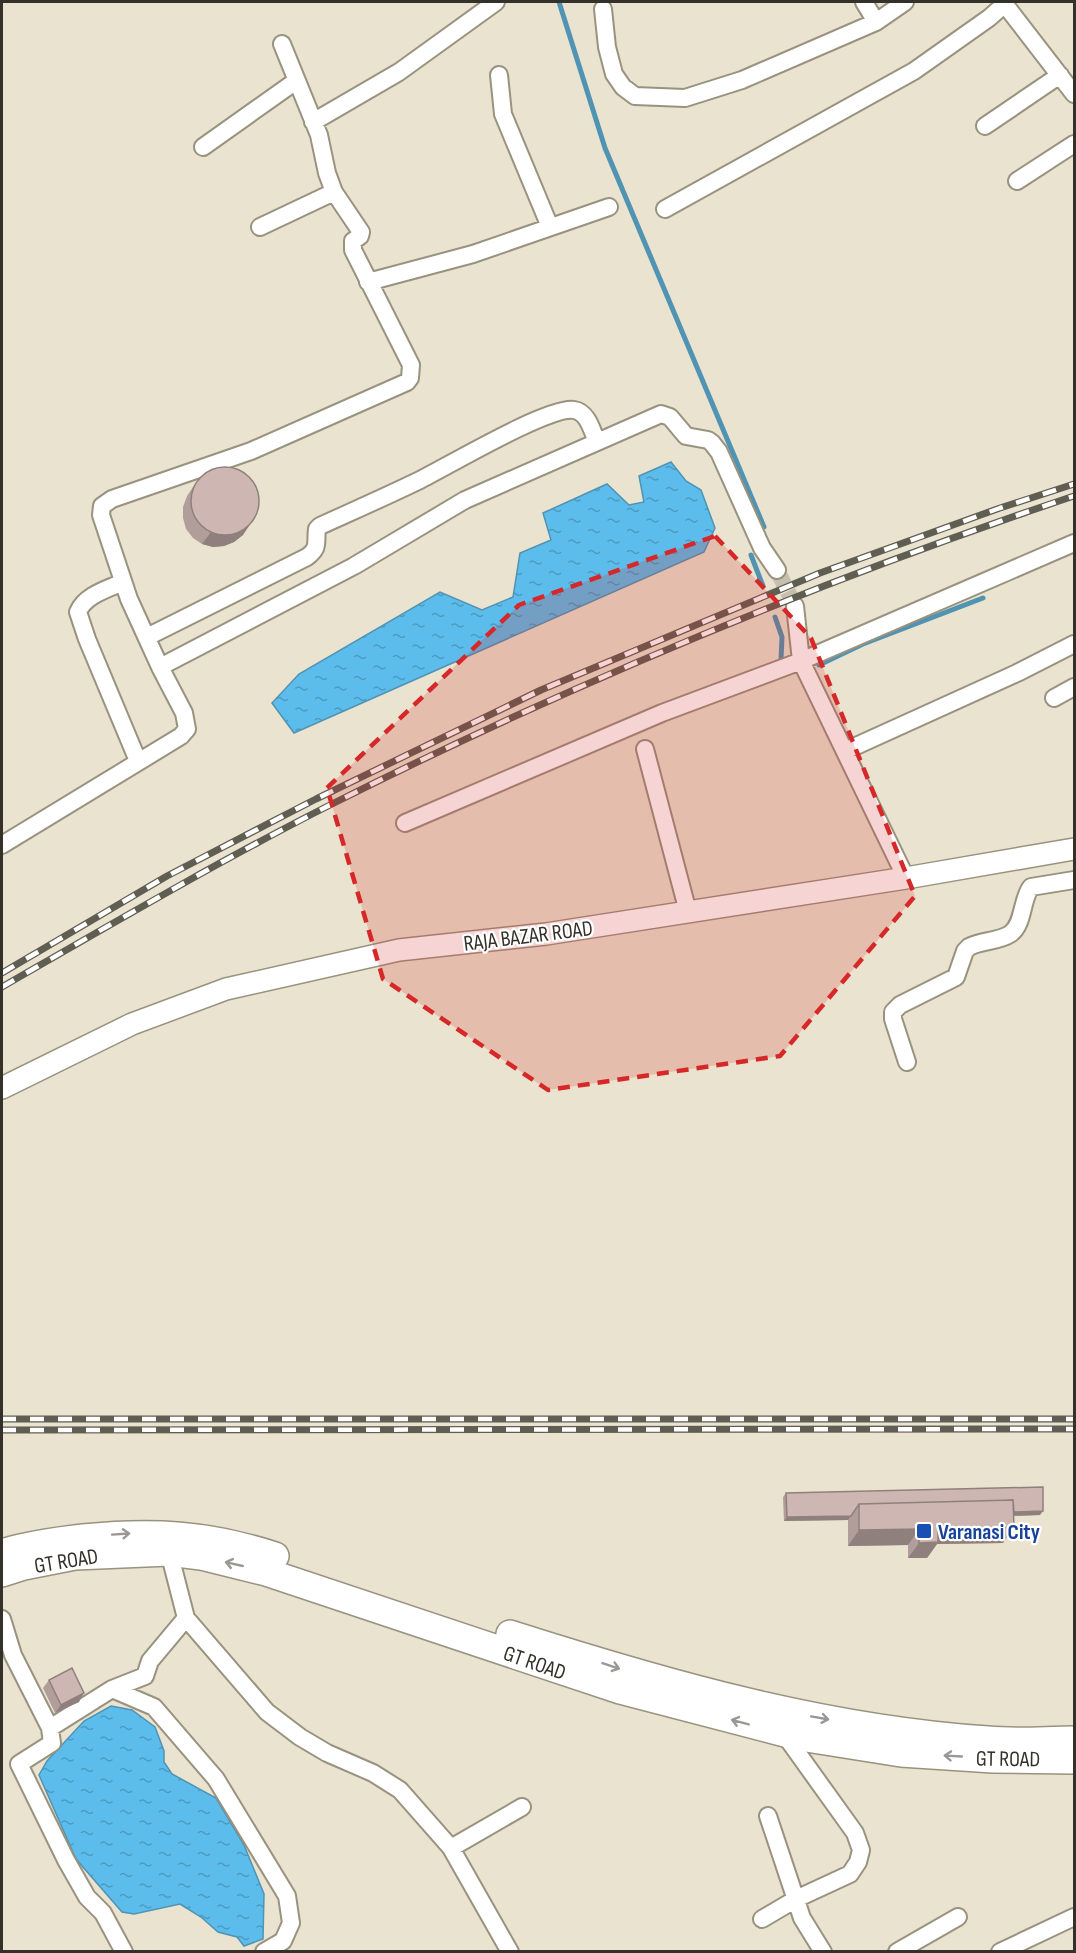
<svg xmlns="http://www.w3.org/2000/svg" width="1076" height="1953" viewBox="0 0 1076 1953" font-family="'Sofia Sans Condensed',sans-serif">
  <defs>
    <pattern id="water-ripples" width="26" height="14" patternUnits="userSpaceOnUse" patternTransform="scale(1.5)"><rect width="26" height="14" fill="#5cbded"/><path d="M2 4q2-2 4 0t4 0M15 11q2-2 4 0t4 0" fill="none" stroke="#4d9ac0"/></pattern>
  </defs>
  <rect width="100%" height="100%" fill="#e9e3cf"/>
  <path fill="url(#water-ripples)" stroke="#5093b2" stroke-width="1.5" d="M 671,462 L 686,481 L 701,490 L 715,528 L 704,552 L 294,733 L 272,703 L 299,674 L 440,592 L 482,610 L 513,597 L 520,553 L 551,540 L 543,513 L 607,484 L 629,505 L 644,502 L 639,476 Z
    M 111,1706 L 132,1710 L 155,1727 L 164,1751 L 164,1762 L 172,1774 L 216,1798 L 244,1845 L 264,1894 L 263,1939 L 244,1946 L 237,1937 L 218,1932 L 201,1917 L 180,1904 L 134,1914 L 122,1912 L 76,1859 L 39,1775 L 47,1761 L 84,1721 Z"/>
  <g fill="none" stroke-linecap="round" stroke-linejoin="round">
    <path stroke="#5093b2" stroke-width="5" d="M 559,2 L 605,148 L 764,527
      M 751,555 L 763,586
      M 775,617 L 782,637 L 781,660
      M 819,665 L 863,644 L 983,598"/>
    <path stroke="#c5bfae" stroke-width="16" stroke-dasharray="16 8" stroke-linecap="butt" d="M 777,570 L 795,606"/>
    <g stroke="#98927f" stroke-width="20">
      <path id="minor" d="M 864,2 L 876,22
        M 1003,2 L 1074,94
        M 603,9 L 607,47 L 614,74 L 623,87 L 635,96 L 685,98 L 742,80 L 876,22 L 905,2
        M 499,75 L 503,114 L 550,227
        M 313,122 L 399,72 L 496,2
        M 985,126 L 1060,75
        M 203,147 L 296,81
        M 1017,181 L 1074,144
        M 665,209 L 914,71 L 989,18 L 1005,4
        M 260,227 L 334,192
        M 368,282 L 473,254 L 609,207
        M 123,582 C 108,589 85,595 78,612 L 87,639 L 138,761
        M 795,606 L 801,661 L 906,878
        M 147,637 L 307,557 C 320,547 315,543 317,529 L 320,526 C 353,511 387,496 420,480 C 448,466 549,406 574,410 C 588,412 592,431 597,442
        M 160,667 L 129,599 L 101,515 L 102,506 L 112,499 L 251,451 L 407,382 L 410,378 L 411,365 L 353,250 L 353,241 L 360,236 L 361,232 L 334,192 L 327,173 L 319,135 L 282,44
        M 1054,698 L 1074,687
        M 645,749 L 688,912
        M 845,751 L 1017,673 L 1074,644
        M 405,823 L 662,713 L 801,661 L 1074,543
        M 2,845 L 181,736 L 187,729 L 184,713 L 160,667 L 354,566 L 465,500 L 661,414 L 670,417 L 686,436 L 708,440 L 712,443 L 719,452 L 762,548 L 777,570
        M 907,1062 L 893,1019 L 893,1012 L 900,1005 L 956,977 L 965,951 L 969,947 C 981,940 998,942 1010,934 C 1024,925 1021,900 1031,887 L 1074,880
        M 170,1544 L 169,1552 L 186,1618 L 267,1712 L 300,1737 L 327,1753 L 373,1773 L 400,1790 L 451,1848 L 510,1952
        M 2,1619 L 13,1655 L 50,1728
        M 112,1689 L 154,1707 L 216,1779 L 287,1896 L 291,1923 L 283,1941 L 264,1952
        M 768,1816 L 802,1918 L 823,1952
        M 451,1848 L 522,1807
        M 762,1919 L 796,1899 L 850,1874 L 858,1862 L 861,1850 L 855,1833 L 784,1734
        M 124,1952 L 103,1913 L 87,1897 L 66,1860 L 19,1764 L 52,1743 L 50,1728 L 112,1689 L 145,1676 L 150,1661 L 186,1618
        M 897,1952 L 958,1917
        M 1000,1952 L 1074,1917"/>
    </g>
    <g stroke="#98927f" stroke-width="24">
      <path id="tertiary" d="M 2,1088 L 132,1024 L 226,989 L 399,950 L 546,934 L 906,878 L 1074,849"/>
    </g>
    <g stroke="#98927f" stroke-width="30">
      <path id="trunk" d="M 2,1553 C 28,1545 56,1541 83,1538 C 153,1531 208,1534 275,1556
        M 2,1573 L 24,1566 L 75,1556 L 169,1552 L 201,1556 L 266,1572 L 620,1690 L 800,1737 L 901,1753 L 993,1759 L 1074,1760
        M 510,1634 C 667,1684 824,1729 988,1740 C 1017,1743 1046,1740 1074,1740"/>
    </g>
    <use href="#minor" stroke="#fff" stroke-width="16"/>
    <use href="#tertiary" stroke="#fff" stroke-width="21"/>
    <use href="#trunk" stroke="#fff" stroke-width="27"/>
    <g stroke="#605d52" stroke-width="7">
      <path id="rail" d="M 2,973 L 167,876 L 316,799 L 541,690 L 820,573 L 1000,508 L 1074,484
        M 2,987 C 108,926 214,864 324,808 C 566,686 817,582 1074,496
        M 2,1419 L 1074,1419
        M 2,1430 L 1074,1429"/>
    </g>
    <use href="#rail" stroke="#fff" stroke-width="4.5" stroke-dasharray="14" stroke-linecap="butt"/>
  </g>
  <path fill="#b19d99" d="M 195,484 L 243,535 L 234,542 L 224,546 L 213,547 L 202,544 L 193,538 L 186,529 L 183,518 L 183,507 L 187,496 Z
    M 786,1493 L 1040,1515 L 1014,1516 L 1003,1543 L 937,1544 L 927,1558 L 908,1558 L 908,1545 L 848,1546 L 848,1520 L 784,1521 L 783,1497 Z
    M 49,1680 L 79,1702 L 55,1713 L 43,1688 Z"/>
  <path fill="#90807d" d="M 251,523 L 243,535 L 234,542 L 224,546 L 213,547 L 202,544 L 211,532 Z
    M 1043,1511 L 1040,1515 L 859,1520 L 859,1516 Z
    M 851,1516 L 848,1520 L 784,1521 L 787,1517 Z
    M 1014,1527 L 1003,1543 L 937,1544 L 927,1558 L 908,1558 L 919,1543 L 938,1529 Z
    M 919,1529 L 908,1545 L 848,1546 L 859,1530 Z
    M 84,1693 L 79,1702 L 55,1713 L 61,1705 Z"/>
  <path fill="#ceb7b2" stroke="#90807d" stroke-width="1.5" d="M191 501a34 34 0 1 1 68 0a34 34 0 1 1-68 0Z
    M 1043,1487 L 1043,1511 L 1014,1512 L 1013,1500 L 859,1504 L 851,1516 L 787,1517 L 786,1493 Z
    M 1013,1500 L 1014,1527 L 938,1529 L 938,1542 L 919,1543 L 919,1529 L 859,1530 L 859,1504 Z
    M 72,1668 L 84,1693 L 61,1705 L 49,1680 Z"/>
  <defs><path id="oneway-shaft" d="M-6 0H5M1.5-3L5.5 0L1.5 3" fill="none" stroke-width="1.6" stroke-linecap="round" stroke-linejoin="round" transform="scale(1.5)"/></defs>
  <g stroke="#999894">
    <use href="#oneway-shaft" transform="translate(121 1534) rotate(-4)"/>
    <use href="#oneway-shaft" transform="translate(234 1564) rotate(-167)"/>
    <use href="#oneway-shaft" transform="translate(611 1666) rotate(18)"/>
    <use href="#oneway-shaft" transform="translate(820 1718) rotate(10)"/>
    <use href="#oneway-shaft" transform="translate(740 1722) rotate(-165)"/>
    <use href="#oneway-shaft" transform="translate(953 1756) rotate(-177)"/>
  </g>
  <path fill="#d62828" fill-opacity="0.2" stroke="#d62828" stroke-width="4.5" stroke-dasharray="12 8" stroke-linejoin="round" d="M 715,536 L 811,638 L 915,896 L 780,1056 L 548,1090 L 383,979 L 327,788 L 519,605 Z"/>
  <rect fill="#1a4fb4" stroke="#fff" stroke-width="2" x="916" y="1523" width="16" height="16" rx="3"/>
  <g text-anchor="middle" stroke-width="4.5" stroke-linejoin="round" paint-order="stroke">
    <g font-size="22" fill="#333129" stroke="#fff">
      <text transform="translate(528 935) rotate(-7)" y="8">RAJA BAZAR ROAD</text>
      <text transform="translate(66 1560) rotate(-9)" y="8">GT ROAD</text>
      <text transform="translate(535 1662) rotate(19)" y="8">GT ROAD</text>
      <text transform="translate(1008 1758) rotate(1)" y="8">GT ROAD</text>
    </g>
    <g font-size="22" font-weight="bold" fill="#164399" stroke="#fff" text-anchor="start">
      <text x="938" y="1539">Varanasi City</text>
    </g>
  </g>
  <rect width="1076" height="1953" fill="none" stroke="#333129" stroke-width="6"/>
</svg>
